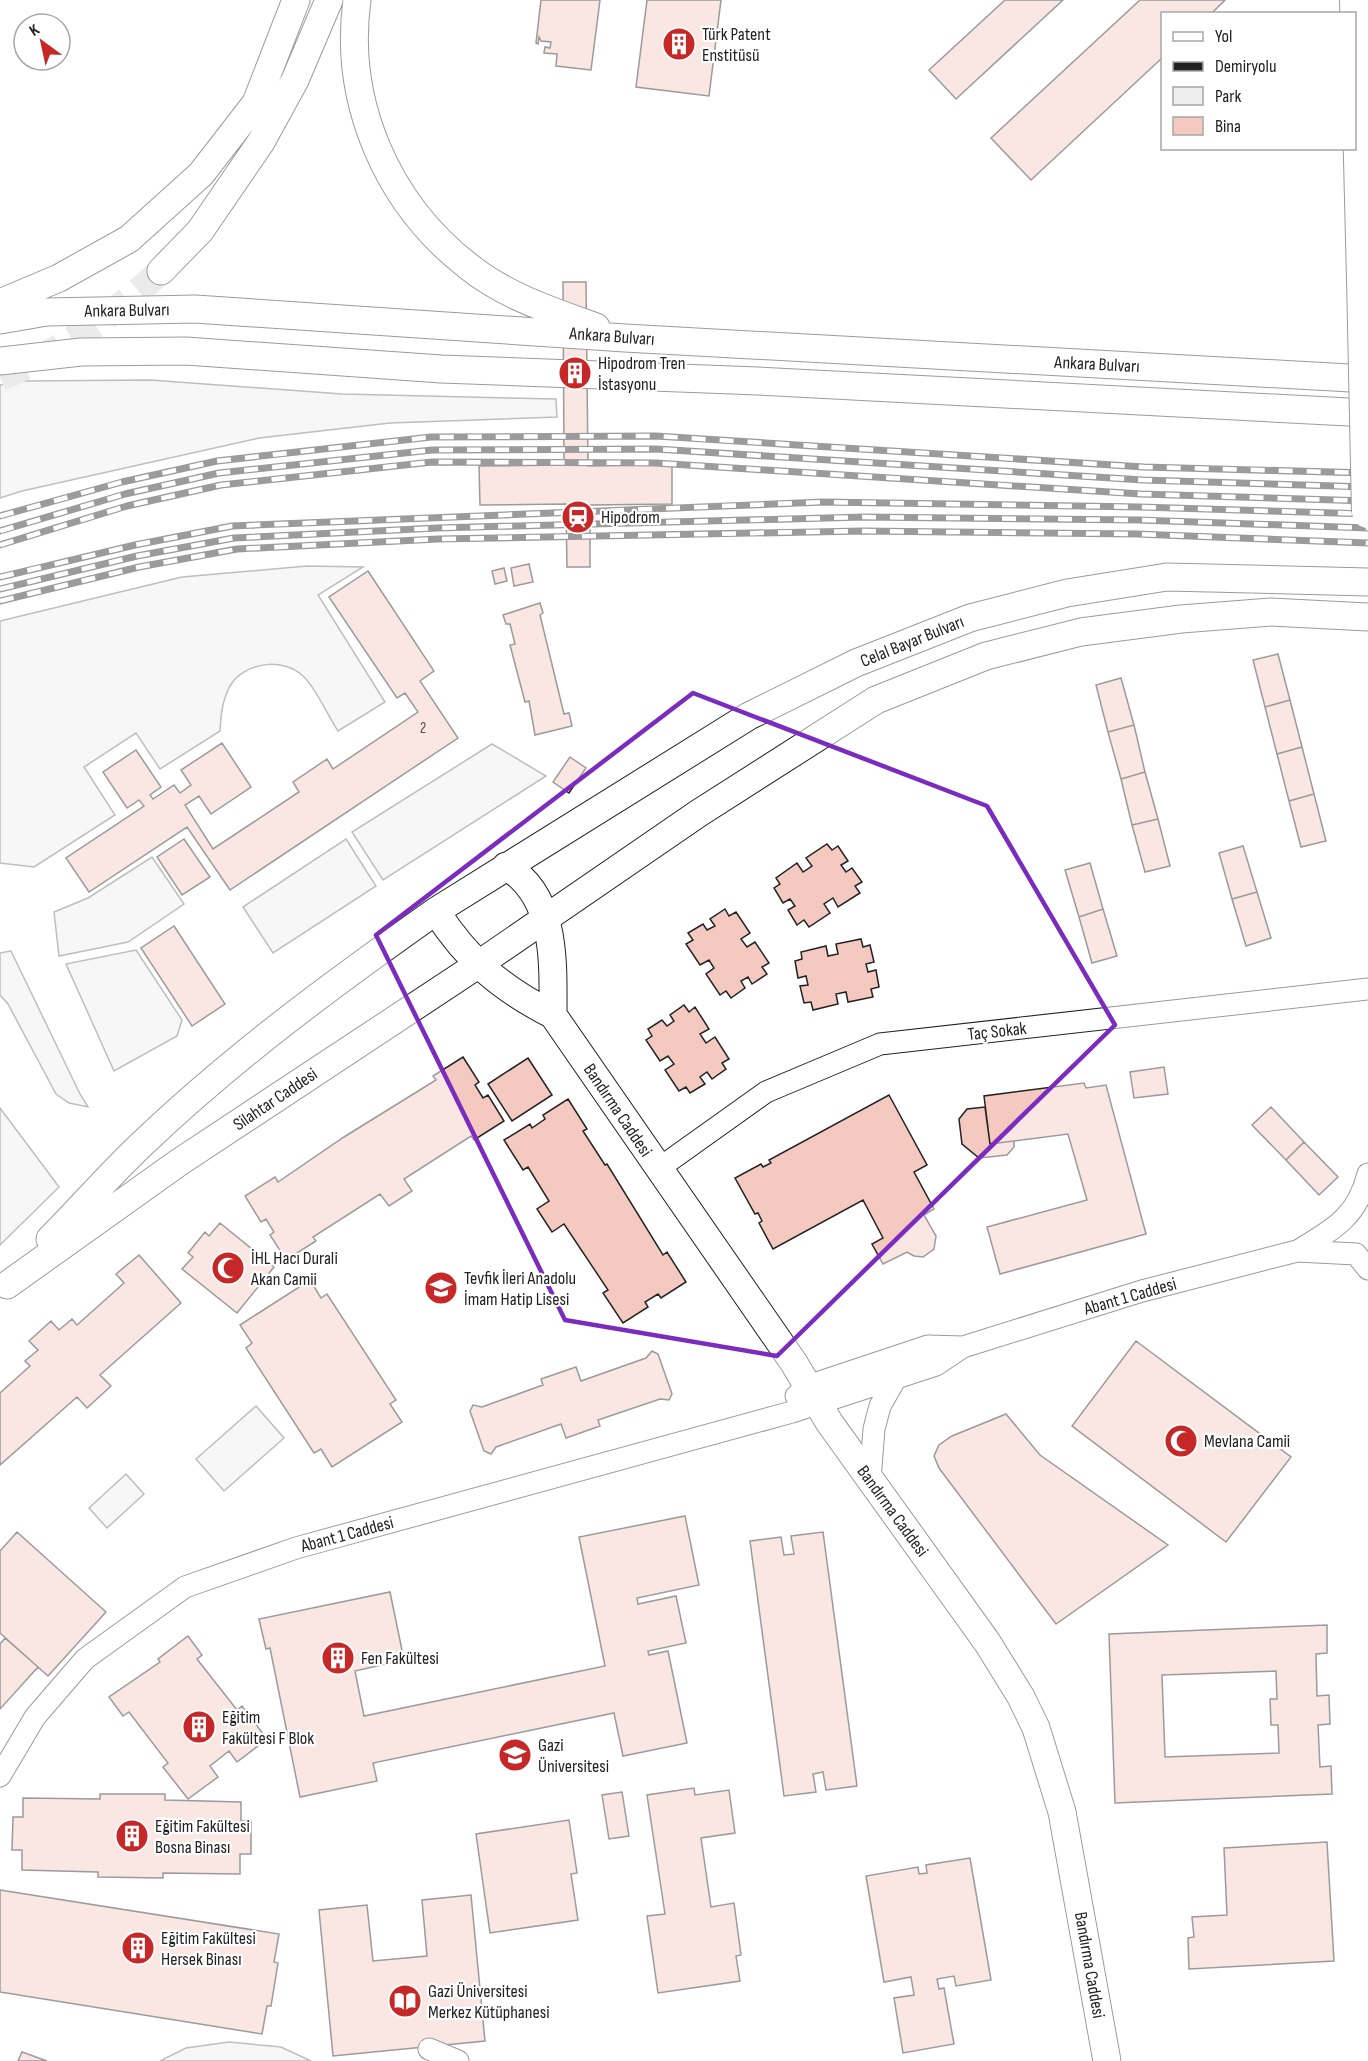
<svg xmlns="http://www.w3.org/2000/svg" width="1368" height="2061" viewBox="0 0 1368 2061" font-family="'Sofia Sans Condensed',sans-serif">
  <rect width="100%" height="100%" fill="#fff"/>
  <path fill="#eee" stroke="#6f6f6f" stroke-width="1.5" d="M 150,380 L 342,394 L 556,399 L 557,417 L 390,423 L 259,438 L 22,491 L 0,498 L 0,385 L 22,381 Z
    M 307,566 L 363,567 L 318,595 L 385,702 L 338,731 C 328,716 316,688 303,676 C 284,657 244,662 230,686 C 222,701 221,714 220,731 L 160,769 L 136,733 L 84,767 L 115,815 L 34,867 L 0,863 L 0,621 L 182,577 Z
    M 492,744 L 546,776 L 383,880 L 352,832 Z
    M 346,839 L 376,886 L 273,953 L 243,907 Z
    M 152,857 L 184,904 L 128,942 L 59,956 L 54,912 L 88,898 Z
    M 136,950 L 182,1020 L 177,1036 L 114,1071 L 66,964 Z
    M 11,951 L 80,1094 L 88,1107 L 69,1103 L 56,1094 L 8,1004 L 0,995 L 0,953 Z
    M 0,1108 L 59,1187 L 0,1245 Z
    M 256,1406 L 284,1438 L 224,1491 L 196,1459 Z
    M 126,1474 L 144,1494 L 107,1528 L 89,1508 Z
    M 229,2042 L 281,2047 L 311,2061 L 160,2061 L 186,2048 Z"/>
  <path fill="#f3c9c0" stroke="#222" stroke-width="1.5" fill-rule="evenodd" d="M 541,0 L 600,0 L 591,70 L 556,66 L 557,54 L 544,53 L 545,47 L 550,48 L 551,42 L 541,41 L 539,37 L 538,44 L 536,43 Z
    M 647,0 L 721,0 L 709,96 L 636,87 Z
    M 1005,0 L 1063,0 L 956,99 L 929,70 Z
    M 1140,0 L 1225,0 L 1211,14 L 1162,14 L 1162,58 L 1031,180 L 991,138 Z
    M 563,282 L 586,282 L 588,466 L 672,464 L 672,504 L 590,505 L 590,567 L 567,567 L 566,504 L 480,505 L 479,466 L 564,465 Z
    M 529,564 L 533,582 L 514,586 L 511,568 Z
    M 504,568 L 507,581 L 495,584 L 492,571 Z
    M 368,571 L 434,671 L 420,681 L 458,738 L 230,890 L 187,827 L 89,892 L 66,858 L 144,806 L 139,800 L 127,808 L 103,772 L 136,750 L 161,787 L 150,795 L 153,799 L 174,785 L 180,793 L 191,785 L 181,770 L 222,743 L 251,787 L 211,814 L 199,796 L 185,805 L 213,849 L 299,792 L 293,782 L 327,759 L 333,769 L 418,712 L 405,693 L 397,698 L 329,597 Z
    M 540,603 L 543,613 L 540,615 L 564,714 L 569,713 L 572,726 L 535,735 L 529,701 L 525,702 L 510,645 L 515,644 L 510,624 L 506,624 L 503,615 Z
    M 1278,654 L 1290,700 L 1265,707 L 1253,660 Z
    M 1121,678 L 1134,725 L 1108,732 L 1096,685 Z
    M 1290,700 L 1302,747 L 1277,754 L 1265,707 Z
    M 1134,725 L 1145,772 L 1121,779 L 1108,732 Z
    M 1302,747 L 1314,794 L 1289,801 L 1277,754 Z
    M 570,757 L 586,768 L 569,793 L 553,782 Z
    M 1145,772 L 1158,819 L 1132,825 L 1121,779 Z
    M 1314,794 L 1326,841 L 1301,847 L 1289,801 Z
    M 1158,819 L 1170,866 L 1145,872 L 1132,825 Z
    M 184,839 L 210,877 L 182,895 L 157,857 Z
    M 827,844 L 832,850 L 838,846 L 848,861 L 841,865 L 846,872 L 852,868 L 862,882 L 855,886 L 860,893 L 838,907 L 833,898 L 824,904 L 830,913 L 809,927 L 804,920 L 797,925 L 788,910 L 795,906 L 790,899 L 783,903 L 774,888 L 780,884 L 776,878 L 797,863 L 803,872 L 812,866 L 806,858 Z
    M 1243,846 L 1257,892 L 1232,899 L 1219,853 Z
    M 1090,863 L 1103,909 L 1079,917 L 1065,870 Z
    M 1257,892 L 1271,938 L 1246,946 L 1232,899 Z
    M 725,909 L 729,916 L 736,912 L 750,933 L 741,939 L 747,947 L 755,942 L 769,963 L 762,967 L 767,974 L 752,984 L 748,977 L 741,981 L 745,988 L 731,998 L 726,991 L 720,995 L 706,974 L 714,968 L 709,960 L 700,965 L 686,944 L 693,940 L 688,933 L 703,924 L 707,930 L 715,926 L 710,919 Z
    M 1103,909 L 1117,956 L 1092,963 L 1079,917 Z
    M 174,926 L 225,1004 L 192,1026 L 141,948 Z
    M 861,939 L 863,947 L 870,945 L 874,962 L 866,964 L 868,972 L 876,970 L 879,987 L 871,989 L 873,997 L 848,1002 L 846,992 L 836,994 L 838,1004 L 813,1010 L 811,1002 L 804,1003 L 800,986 L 808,985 L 806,976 L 798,978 L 795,961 L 802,959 L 801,952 L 826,946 L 828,956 L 838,954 L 836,944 Z
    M 684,1005 L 689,1012 L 695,1007 L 709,1029 L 700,1034 L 706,1043 L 715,1037 L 729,1059 L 722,1063 L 726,1069 L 712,1079 L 707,1072 L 700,1077 L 705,1084 L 690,1093 L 686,1087 L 679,1091 L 665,1070 L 674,1064 L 668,1056 L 660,1061 L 646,1040 L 652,1036 L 648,1029 L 662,1020 L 667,1026 L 674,1021 L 670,1015 Z
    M 463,1057 L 479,1082 L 475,1085 L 483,1098 L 488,1095 L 504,1121 L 474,1140 L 471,1136 L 404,1179 L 412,1191 L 389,1206 L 380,1194 L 313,1237 L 316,1241 L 286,1260 L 270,1235 L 274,1232 L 266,1219 L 261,1222 L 245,1196 L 275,1177 L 278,1182 L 344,1137 L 436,1080 L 433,1076 Z
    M 528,1058 L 552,1095 L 512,1121 L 488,1084 Z
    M 1164,1067 L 1168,1094 L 1134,1098 L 1130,1072 Z
    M 1084,1083 L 1086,1088 L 1106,1085 L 1146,1234 L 1000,1274 L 987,1227 L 1087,1200 L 1068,1134 L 990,1144 L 984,1096 Z
    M 889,1095 L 927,1165 L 914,1172 L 934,1209 L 924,1215 L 936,1236 L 934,1249 L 923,1257 L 914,1256 L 907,1252 L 883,1264 L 872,1244 L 883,1238 L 863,1200 L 773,1249 L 759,1223 L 762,1221 L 758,1213 L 755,1214 L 735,1178 L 761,1164 L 763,1167 L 771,1163 L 769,1160 Z
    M 568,1099 L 587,1129 L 583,1131 L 605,1165 L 607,1164 L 663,1255 L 667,1252 L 686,1282 L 661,1298 L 658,1294 L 645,1302 L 648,1307 L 623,1323 L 603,1293 L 608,1290 L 564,1224 L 552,1232 L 537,1209 L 549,1201 L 528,1167 L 523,1170 L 504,1140 L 530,1124 L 532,1128 L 545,1119 L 543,1115 Z
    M 985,1107 L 990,1144 L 1014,1141 L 1014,1147 L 1007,1155 L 979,1158 L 962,1144 L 959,1119 L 967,1109 Z
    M 1271,1107 L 1304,1142 L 1286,1160 L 1252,1125 Z
    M 1304,1142 L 1338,1177 L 1319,1195 L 1286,1160 Z
    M 220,1223 L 274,1267 L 237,1313 L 182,1269 L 193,1257 L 188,1253 L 205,1232 L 209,1236 Z
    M 139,1255 L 181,1303 L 100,1375 L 111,1386 L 87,1408 L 77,1397 L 0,1465 L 0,1393 L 30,1366 L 25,1361 L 38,1350 L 29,1341 L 51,1321 L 59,1330 L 72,1319 L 77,1325 L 124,1283 L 116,1274 Z
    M 310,1280 L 321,1298 L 327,1294 L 396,1400 L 390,1404 L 402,1422 L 332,1467 L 321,1449 L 314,1453 L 246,1348 L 252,1343 L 240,1325 Z
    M 1136,1341 L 1291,1457 L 1226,1542 L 1072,1426 Z
    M 652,1351 L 658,1354 L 672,1394 L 669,1400 L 660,1399 L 598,1420 L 600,1426 L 566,1438 L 561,1424 L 496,1447 L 491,1454 L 484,1451 L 470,1411 L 473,1405 L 482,1407 L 543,1385 L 541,1379 L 576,1367 L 581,1381 L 646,1358 Z
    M 1006,1414 L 1040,1455 L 1168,1545 L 1056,1624 L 939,1468 L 934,1456 L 939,1445 L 952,1436 Z
    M 685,1516 L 699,1585 L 637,1598 L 638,1604 L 676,1596 L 686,1643 L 648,1651 L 649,1655 L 668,1651 L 687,1743 L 623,1756 L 614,1713 L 373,1763 L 377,1781 L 300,1797 L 270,1648 L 266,1649 L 259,1619 L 390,1592 L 404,1660 L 355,1671 L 364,1716 L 605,1666 L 579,1537 Z
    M 17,1532 L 106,1612 L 48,1676 L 0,1633 L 0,1551 Z
    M 823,1532 L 857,1786 L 826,1790 L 823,1772 L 813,1774 L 816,1792 L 784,1796 L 750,1541 L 781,1537 L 784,1555 L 794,1554 L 791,1536 Z
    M 1327,1625 L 1327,1653 L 1316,1654 L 1317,1696 L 1329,1695 L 1330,1724 L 1318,1725 L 1320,1767 L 1331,1766 L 1332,1794 L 1115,1803 L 1109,1634 ZM 1276,1671 L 1277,1699 L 1270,1699 L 1271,1725 L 1278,1725 L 1279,1753 L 1165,1757 L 1162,1675 Z
    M 188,1636 L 202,1655 L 197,1659 L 237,1710 L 242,1706 L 267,1739 L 237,1762 L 229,1751 L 210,1766 L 218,1777 L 188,1799 L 163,1767 L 168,1763 L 129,1712 L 123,1716 L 109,1697 L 160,1662 L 158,1659 Z
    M 5,1638 L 38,1667 L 0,1709 L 0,1644 Z
    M 694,1788 L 695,1795 L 729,1790 L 735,1833 L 701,1838 L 711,1907 L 734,1903 L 741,1955 L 736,1956 L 740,1981 L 658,1993 L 647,1916 L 665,1914 L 647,1795 Z
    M 622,1792 L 629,1836 L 609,1839 L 602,1795 Z
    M 100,1794 L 165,1794 L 165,1800 L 241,1802 L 241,1821 L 251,1821 L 251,1854 L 240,1854 L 240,1874 L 163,1873 L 163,1878 L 98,1877 L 98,1872 L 22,1870 L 22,1850 L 12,1850 L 13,1817 L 23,1817 L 23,1798 L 100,1799 Z
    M 569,1820 L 577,1873 L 571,1874 L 578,1920 L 490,1933 L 476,1834 Z
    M 1327,1842 L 1334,1961 L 1189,1969 L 1188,1938 L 1194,1937 L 1192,1917 L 1227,1915 L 1224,1848 Z
    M 970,1858 L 991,1980 L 956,1986 L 954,1976 L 937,1979 L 939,1989 L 944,1988 L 954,2044 L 903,2053 L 894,1998 L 914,1995 L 911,1977 L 884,1982 L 866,1876 L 918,1867 L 919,1874 L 927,1873 L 926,1865 Z
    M 0,1890 L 279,1934 L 274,1962 L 278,1963 L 271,2006 L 267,2006 L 262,2034 L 0,1992 Z
    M 471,1895 L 485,2041 L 333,2056 L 319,1910 L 367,1905 L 373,1961 L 427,1956 L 422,1900 Z
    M 22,2052 L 47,2061 L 18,2061 Z"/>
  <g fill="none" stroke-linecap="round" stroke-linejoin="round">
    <path stroke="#d3d3d3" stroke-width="27" stroke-dasharray="27 14" stroke-linecap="butt" d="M 0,378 C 60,351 113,316 161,271"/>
    <g stroke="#222" stroke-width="23">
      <path id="minor" d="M 658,1169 L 766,1092 L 880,1044 L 1368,989
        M 1299,1250 C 1334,1229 1357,1217 1368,1174
        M 796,1396 L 808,1386 L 928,1346 L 963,1347
        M 870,1480 L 874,1429 L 880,1406 L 896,1378
        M 0,1776 L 35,1717 L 85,1659 L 185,1587 L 296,1548 L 792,1412 L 936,1365 L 963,1347 L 1142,1291 L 1297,1251 L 1356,1254 L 1368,1269
        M 429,2049 L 458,2061"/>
    </g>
    <g stroke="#222" stroke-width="29">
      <path id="major" d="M 357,0 C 343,102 387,203 468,266 C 505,296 552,311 596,327
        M 161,271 L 200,231 L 261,142 L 295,80 L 329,0
        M 0,303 L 59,278 L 129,239 L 201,174 L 256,103 L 296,0
        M 0,320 L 47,312 L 195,309 L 625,338 L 1368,379
        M 0,361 L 81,352 L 186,351 L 441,369 L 758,381 L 1368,413
        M 506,866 C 557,897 553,962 553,1015
        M 50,1239 C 81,1208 110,1174 142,1144 C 233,1057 334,983 436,911
        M 7,1285 L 178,1163 L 479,964 L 699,813 L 876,700 L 986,656 L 1081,632 L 1181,619 L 1271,612 L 1368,617
        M 1107,2061 L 1062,1812 L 1036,1728 L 1021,1697 L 987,1642 L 829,1422 L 794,1363 L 553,1015 C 502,989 467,960 436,911 L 749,716 L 856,663 L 970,618 L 1067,593 L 1167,577 L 1368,582"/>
    </g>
    <g stroke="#222" stroke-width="34">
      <path id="highway" d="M 1356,0 L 1363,279"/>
    </g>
    <use href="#minor" stroke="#fff" stroke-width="21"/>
    <use href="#major" stroke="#fff" stroke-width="27"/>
    <use href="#highway" stroke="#fff" stroke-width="32"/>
    <g stroke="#222" stroke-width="7">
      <path id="rail" d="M 0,516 L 122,482 L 217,461 L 431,437 L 656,436 L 1144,467 L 1368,473
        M 0,531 L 125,494 L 219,473 L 432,450 L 656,449 L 1143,480 L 1368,487
        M 0,545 L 127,506 L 221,485 L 432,462 L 656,463 L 1141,494 L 1368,501
        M 0,577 L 135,545 L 232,526 L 823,502 L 1140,507 L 1368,514
        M 0,589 L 137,556 L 234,538 L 437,528 L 864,517 L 1139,520 L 1368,528
        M 0,601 L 139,567 L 237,549 L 438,539 L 863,531 L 1137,534 L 1368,543"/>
    </g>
    <use href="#rail" stroke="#fff" stroke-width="4.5" stroke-dasharray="14" stroke-linecap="butt"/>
    <g stroke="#222" stroke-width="34" stroke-linecap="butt">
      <path id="highway-bridge" d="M 1363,279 L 1368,512"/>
    </g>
    <use href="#highway-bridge" stroke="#fff" stroke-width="32"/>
  </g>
  <path d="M0 0H1368V2061H0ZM 693,693 L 987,806 L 1115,1025 L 777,1356 L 565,1320 L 376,935 Z" fill="#fff" fill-opacity=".55" fill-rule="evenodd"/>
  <path fill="none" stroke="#7b2cbf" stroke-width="4.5" stroke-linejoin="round" d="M 693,693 L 987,806 L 1115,1025 L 777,1356 L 565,1320 L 376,935 Z"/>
  <defs>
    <g id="building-disc" transform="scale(1.725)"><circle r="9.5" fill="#c62828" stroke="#fff"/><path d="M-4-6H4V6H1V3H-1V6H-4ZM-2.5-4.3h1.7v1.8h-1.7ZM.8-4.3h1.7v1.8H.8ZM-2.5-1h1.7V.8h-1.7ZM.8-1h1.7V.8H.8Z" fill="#fff"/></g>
    <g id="station-disc" transform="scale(1.725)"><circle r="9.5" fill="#c62828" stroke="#fff"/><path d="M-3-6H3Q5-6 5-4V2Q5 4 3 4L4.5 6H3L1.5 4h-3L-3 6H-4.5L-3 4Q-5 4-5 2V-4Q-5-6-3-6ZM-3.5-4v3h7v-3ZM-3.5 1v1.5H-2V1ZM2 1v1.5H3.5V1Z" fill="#fff"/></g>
    <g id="mosque-disc" transform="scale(1.725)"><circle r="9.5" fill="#c62828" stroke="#fff"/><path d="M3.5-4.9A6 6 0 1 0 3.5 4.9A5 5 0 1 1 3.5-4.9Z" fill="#fff"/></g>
    <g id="school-disc" transform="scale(1.725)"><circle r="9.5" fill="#c62828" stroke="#fff"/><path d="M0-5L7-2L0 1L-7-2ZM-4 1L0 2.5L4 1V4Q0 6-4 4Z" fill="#fff"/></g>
    <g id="university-disc" transform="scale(1.725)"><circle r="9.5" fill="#c62828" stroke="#fff"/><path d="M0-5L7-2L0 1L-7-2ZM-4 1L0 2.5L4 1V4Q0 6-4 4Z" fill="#fff"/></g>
    <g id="library-disc" transform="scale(1.725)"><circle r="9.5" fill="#c62828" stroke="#fff"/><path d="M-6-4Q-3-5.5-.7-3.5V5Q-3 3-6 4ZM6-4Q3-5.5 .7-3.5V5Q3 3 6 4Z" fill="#fff"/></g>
  </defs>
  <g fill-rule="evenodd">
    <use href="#building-disc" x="679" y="44"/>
    <use href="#building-disc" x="575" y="373"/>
    <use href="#station-disc" x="578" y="517"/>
    <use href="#mosque-disc" x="228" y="1268"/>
    <use href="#school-disc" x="441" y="1288"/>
    <use href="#mosque-disc" x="1181" y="1441"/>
    <use href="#building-disc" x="338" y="1658"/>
    <use href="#building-disc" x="199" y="1727"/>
    <use href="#university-disc" x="515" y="1755"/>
    <use href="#building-disc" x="132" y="1836"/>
    <use href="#building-disc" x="138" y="1948"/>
    <use href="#library-disc" x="405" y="2001"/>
  </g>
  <g text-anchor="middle" stroke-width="4.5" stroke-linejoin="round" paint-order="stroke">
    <g font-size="15" fill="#564c4a">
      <text x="423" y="733">2</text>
    </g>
    <g font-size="18" fill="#222" stroke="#fff" text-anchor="start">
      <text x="702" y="40">Türk Patent<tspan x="702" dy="21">Enstitüsü</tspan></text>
      <text x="598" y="369">Hipodrom Tren<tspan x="598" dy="21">İstasyonu</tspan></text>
      <text x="601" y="523">Hipodrom</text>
      <text x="251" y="1264">İHL Hacı Durali<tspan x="251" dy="21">Akan Camii</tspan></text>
      <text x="464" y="1284">Tevfik İleri Anadolu<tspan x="464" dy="21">İmam Hatip Lisesi</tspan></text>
      <text x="1204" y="1447">Mevlana Camii</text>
      <text x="361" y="1664">Fen Fakültesi</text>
      <text x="222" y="1723">Eğitim<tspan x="222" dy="21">Fakültesi F Blok</tspan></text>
      <text x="538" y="1751">Gazi<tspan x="538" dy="21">Üniversitesi</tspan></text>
      <text x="155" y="1832">Eğitim Fakültesi<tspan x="155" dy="21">Bosna Binası</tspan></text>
      <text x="161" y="1944">Eğitim Fakültesi<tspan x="161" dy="21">Hersek Binası</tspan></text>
      <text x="428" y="1997">Gazi Üniversitesi<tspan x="428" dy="21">Merkez Kütüphanesi</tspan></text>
    </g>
    <g font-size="18" fill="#222" stroke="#fff">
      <text transform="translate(127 310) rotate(-1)" y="6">Ankara Bulvarı</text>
      <text transform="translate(612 336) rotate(4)" y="6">Ankara Bulvarı</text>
      <text transform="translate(1097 364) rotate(3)" y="6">Ankara Bulvarı</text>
      <text transform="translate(912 641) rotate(-22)" y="6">Celal Bayar Bulvarı</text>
      <text transform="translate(997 1031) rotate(-6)" y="6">Taç Sokak</text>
      <text transform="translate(275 1099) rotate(-34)" y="6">Silahtar Caddesi</text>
      <text transform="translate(618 1110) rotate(56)" y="6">Bandırma Caddesi</text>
      <text transform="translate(1130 1296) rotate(-16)" y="6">Abant 1 Caddesi</text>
      <text transform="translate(893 1511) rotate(54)" y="6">Bandırma Caddesi</text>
      <text transform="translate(347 1534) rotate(-15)" y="6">Abant 1 Caddesi</text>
      <text transform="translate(1090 1965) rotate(80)" y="6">Bandırma Caddesi</text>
    </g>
  </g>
  <rect x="1161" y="12" width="195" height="138" fill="#ffffff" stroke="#a7a7a7" stroke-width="1.5"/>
  <rect x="1173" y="32" width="30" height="9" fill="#ffffff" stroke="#a7a7a7" stroke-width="1.5"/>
  <text x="1215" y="42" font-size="18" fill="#222222">Yol</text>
  <rect x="1173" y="62" width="30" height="9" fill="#222222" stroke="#a7a7a7" stroke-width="1.5"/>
  <text x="1215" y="72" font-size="18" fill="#222222">Demiryolu</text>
  <rect x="1173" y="87" width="30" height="18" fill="#eeeeee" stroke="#a7a7a7" stroke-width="1.5"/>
  <text x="1215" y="102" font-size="18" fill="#222222">Park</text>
  <rect x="1173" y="117" width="30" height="18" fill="#f3c9c0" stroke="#a7a7a7" stroke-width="1.5"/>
  <text x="1215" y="132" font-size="18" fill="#222222">Bina</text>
  <g transform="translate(42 42) rotate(327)"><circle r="28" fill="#ffffff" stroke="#a7a7a7" stroke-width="1.5"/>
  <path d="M0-4.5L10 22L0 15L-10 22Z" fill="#c62828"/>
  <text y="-9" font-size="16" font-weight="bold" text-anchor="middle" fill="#222222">K</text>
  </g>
</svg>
